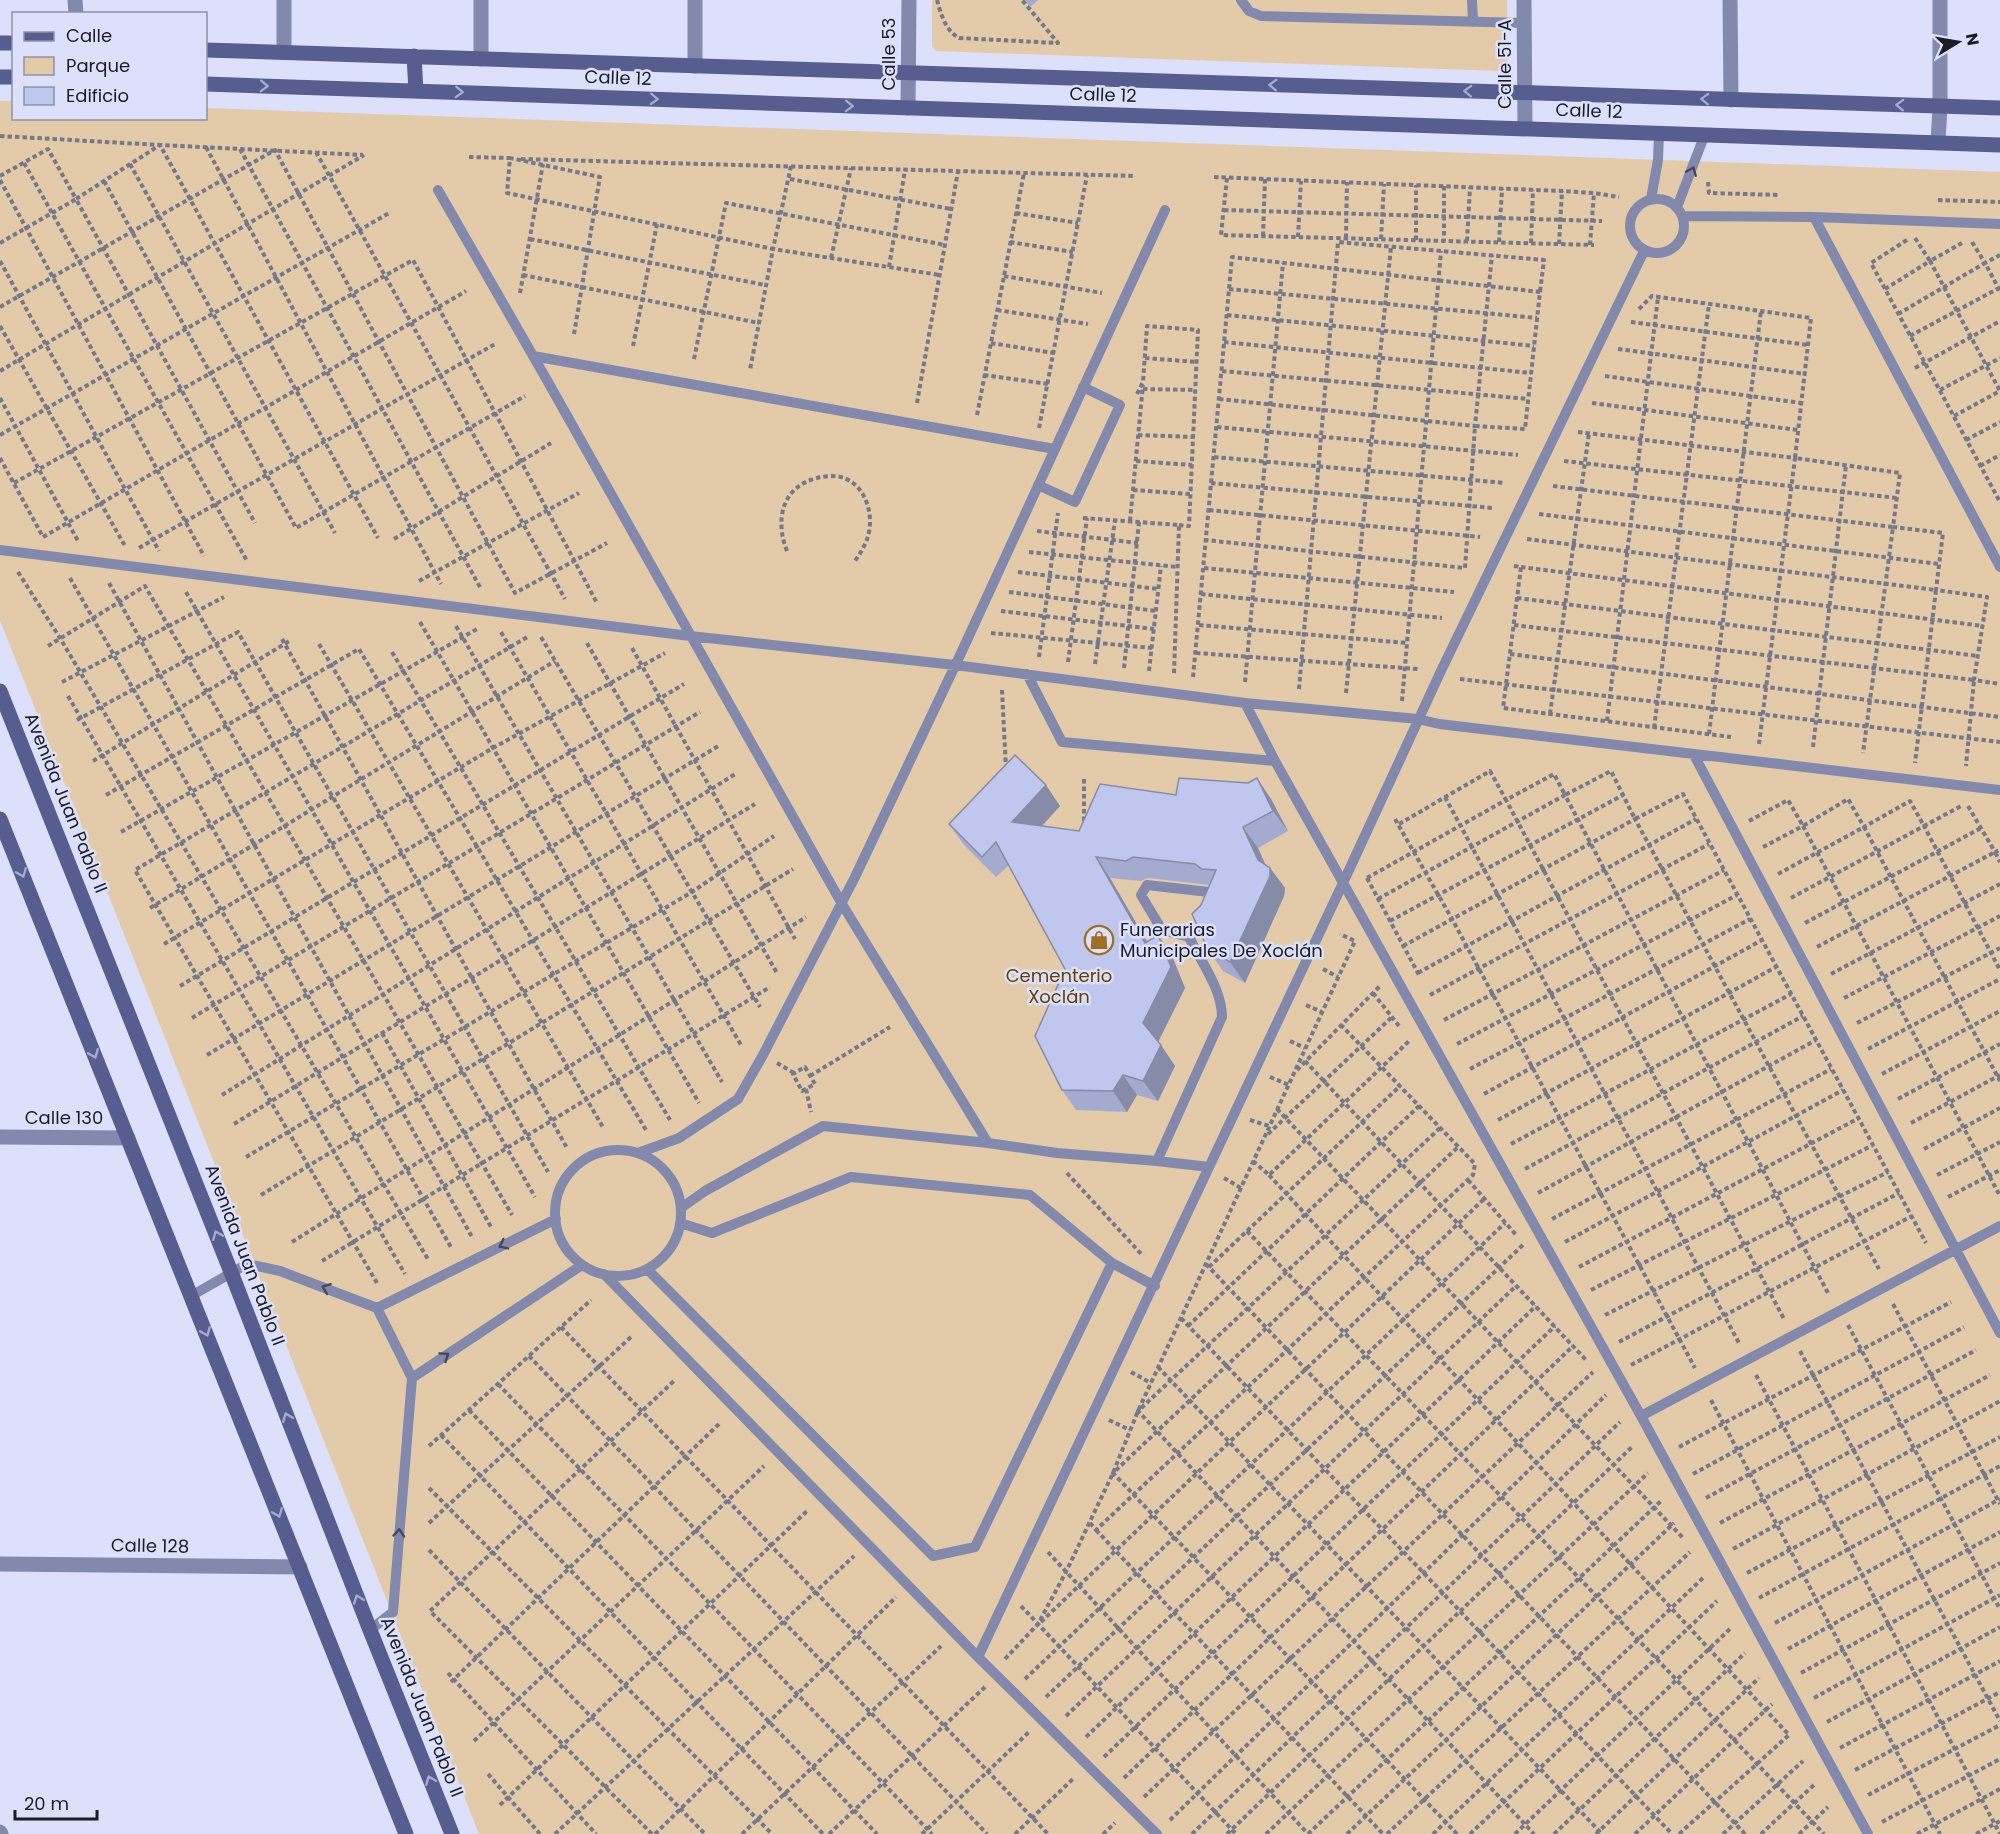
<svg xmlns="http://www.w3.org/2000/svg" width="2000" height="1834" viewBox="0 0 2000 1834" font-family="Poppins,sans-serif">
  <rect width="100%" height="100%" fill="#dce0fa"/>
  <path fill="#e3caa9" d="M 932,0 L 1507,0 L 1508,66 L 1500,71 L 936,51 L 932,46 Z
    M 0,101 L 13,101 L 14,118 L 206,118 L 206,108 L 2000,172 L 2000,1834 L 479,1834 L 0,620 Z"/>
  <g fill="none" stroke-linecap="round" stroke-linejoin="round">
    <path stroke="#76798a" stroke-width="4" stroke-dasharray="4.5 3" stroke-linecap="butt" d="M 937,0 C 941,14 945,30 959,38 L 1058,43 L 1022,0
      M 0,136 L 160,145 L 378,538
      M 206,147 L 441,584
      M 240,149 L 481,589
      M 316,152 L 565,599
      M 469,157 L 511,158
      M 521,159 L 1135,176
      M 24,163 L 247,561
      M 130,164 L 335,533
      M 791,166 L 773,249 L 940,275
      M 0,176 L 48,149 L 76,199 L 160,145 L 363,155
      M 1214,177 L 1562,191 L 1594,193 L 1619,197
      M 1227,178 L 1221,235 L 1594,245
      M 790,179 L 951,209
      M 0,180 L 204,556
      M 104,181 L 296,528 L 525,396
      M 1708,182 L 1709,193 L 1780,195
      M 1444,186 L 1444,241
      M 1938,200 L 2000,202
      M 1224,210 L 1602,221
      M 1016,213 L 1078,223
      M 1263,236 L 1265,179
      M 1298,237 L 1301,181
      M 1346,238 L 1347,182
      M 1915,238 L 1930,261 L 1962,243
      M 530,239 L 765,285
      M 1381,239 L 1384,184
      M 1416,240 L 1416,185
      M 1907,240 L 1871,263 L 2000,502
      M 1467,241 L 1470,187
      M 1010,242 L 1073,252
      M 1499,242 L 1502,189
      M 1972,242 L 1985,263 L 2000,255
      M 0,243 L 76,199 L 255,523
      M 1531,243 L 1533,190
      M 1559,244 L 1562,191
      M 1590,245 L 1594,193
      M 831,258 L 851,168
      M 0,261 L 159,551
      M 889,267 L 905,170
      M 523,275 L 759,323
      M 1004,276 L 1102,293
      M 1229,289 L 1537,318
      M 1885,289 L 1930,261 L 2000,391
      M 520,293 L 543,164
      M 0,307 L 275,150 L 515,593 L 607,543
      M 1639,309 L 1652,296 L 1811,318 L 1795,458 L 1900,473 L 1893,527 L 1943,533 L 1936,590 L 1987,597 L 1974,680 L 2000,684
      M 997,310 L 1088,324
      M 1898,314 L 1985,263 L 2000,291
      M 1227,315 L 1534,346
      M 1631,322 L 1808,345
      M 0,326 L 125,546
      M 574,334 C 583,282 591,229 600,177 L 510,158 L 507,193 C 596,212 684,230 773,249 L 750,370
      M 1910,336 L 1999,288
      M 1224,342 L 1531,373
      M 991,343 L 1054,353
      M 633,346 L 657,224
      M 1618,349 L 1805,374
      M 1145,358 L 1197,362
      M 694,359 L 726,203 L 945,245
      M 1915,368 L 2000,321
      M 0,371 L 364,155
      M 1222,371 L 1528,399
      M 984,375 L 1048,384
      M 1605,376 L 1801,403
      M 1143,389 L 1195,390
      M 1940,390 L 2000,358
      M 1137,394 L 1143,382 L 1147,326 L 1198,330 L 1189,526 L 1179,525
      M 0,398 L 78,541
      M 1219,399 L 1475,426 L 1492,255
      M 917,403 L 958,171
      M 1592,403 L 1798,430
      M 977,415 L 1024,173
      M 1954,416 L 2000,391
      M 1217,427 L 1518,455
      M 1039,428 L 1087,175
      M 1578,432 L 1795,458 L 1759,744
      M 0,435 L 391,212
      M 1138,435 L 1193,437
      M 1966,440 L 2000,422
      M 1214,457 L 1505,483
      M 0,458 L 43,537 L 466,291
      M 1136,461 L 1192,465
      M 1564,461 L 1897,498
      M 1980,466 L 2000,455
      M 14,483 L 413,260 L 597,603
      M 1211,483 L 1493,508
      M 1553,486 L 1893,527 L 1863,753
      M 1133,490 L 1190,494
      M 1209,510 L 1480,537
      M 1539,514 L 1939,564
      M 1083,518 L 1179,525 L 1174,674
      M 1130,521 L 1143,385
      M 1037,531 L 1138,543
      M 394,539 L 551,443
      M 1527,539 L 1936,590 L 1915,763
      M 139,548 L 495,344
      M 787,551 C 775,521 781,487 817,478 C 825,476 836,475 844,478 C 865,486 873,512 869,532 C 867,543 861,552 855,561
      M 1029,552 L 1177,567
      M 1514,566 L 1521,567 L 1503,708 L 1731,737
      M 1521,567 L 1983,626
      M 1204,568 L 1454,592
      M 18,572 L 60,638 L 429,1261
      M 1018,572 L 1158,589
      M 70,578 L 452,1249
      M 419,581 L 579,493
      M 109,583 L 472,1237
      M 186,592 L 535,1197
      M 1009,592 L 1156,611
      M 1201,594 L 1442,618
      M 1517,598 L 1978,656
      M 1001,611 L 1154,629
      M 420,622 L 699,1103
      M 1199,625 L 1407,643
      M 1514,625 L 1974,680 L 1966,766
      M 456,626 L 722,1082
      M 501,632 L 741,1045
      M 991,633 L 1152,648
      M 541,637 L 760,1007
      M 282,639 L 567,1148
      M 587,643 L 777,973
      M 319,644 L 604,1129
      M 48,646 L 145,586 L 512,1215
      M 632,648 L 795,939
      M 392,652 L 670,1120
      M 1196,653 L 1418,669
      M 1510,654 L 2000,717
      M 1039,657 L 1058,513
      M 1068,662 L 1087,518
      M 1095,664 L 1115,520
      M 1124,668 L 1139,522
      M 1149,671 L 1161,566
      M 1193,677 L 1232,257 L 1540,292 L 1525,429 L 1475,426 L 1465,568 L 1206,540
      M 1460,679 L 2000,742
      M 62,682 L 224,597
      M 1245,682 L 1283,263
      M 1299,689 L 1338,242 L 1544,260 L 1540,292
      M 1002,690 L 1006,769
      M 1346,693 L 1391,247
      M 68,696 L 405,1274
      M 1402,701 L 1441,251
      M 1550,714 L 1589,433
      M 77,720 L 238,632 L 548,1172
      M 1607,721 L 1658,297
      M 1654,728 L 1709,304
      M 1709,734 L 1761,311
      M 1813,747 L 1846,465
      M 93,761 L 291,640
      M 1084,779 L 1084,823
      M 106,795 L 359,649 L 646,1130
      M 1445,797 L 1739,1343
      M 1968,806 L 1995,852 L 2000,850
      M 1395,819 L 1452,919 L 1695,1368
      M 1749,821 L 1788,800 L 1803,826 L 1848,799 L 1864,827 L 1910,801 L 1924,826 L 1963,805
      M 1399,824 L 1490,771 L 1506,800 L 1554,774 L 1565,795 L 1611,771 L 1635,819 L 1683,794 L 1926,1243
      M 121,832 L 477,629
      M 1763,847 L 1803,826 L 2000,1196
      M 1778,874 L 1864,827 L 2000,1081
      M 1367,878 L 1419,975
      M 1367,878 L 1506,800 L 1784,1319
      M 1791,898 L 1924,826 L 2000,970
      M 1378,899 L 1565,795 L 1829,1295
      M 150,908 L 555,661
      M 1390,921 L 1623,795
      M 1805,923 L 1981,828
      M 164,944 L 493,748 L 665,653
      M 1403,946 L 1635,819 L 1879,1269
      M 1817,947 L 1995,852 L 2000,862
      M 1323,969 L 1338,977
      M 1418,973 L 1696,819
      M 1831,974 L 2000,884
      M 180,986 L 684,684
      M 1373,993 L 1399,1026
      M 1430,995 L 1709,844
      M 1844,998 L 2000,916
      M 1306,1005 L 1322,1012
      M 192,1018 L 700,712
      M 1444,1020 L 1724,870
      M 1857,1023 L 2000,948
      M 382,1033 L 491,1227
      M 1290,1041 L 1305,1048
      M 1457,1044 L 1737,895
      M 1868,1049 L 2000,979
      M 207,1055 L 720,745
      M 1305,1061 L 1586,1360
      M 777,1063 L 794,1073
      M 805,1067 L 815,1084 L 802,1091 L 793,1074 Z
      M 1470,1069 L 1750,919
      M 1297,1070 L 1380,986
      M 1882,1074 L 2000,1011
      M 810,1076 L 890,1027
      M 1270,1077 L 1289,1085
      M 806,1089 L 811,1112
      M 1484,1094 L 1762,940
      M 222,1095 L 737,773
      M 1898,1099 L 2000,1044
      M 1277,1109 L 1684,1539
      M 1250,1120 L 1269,1126
      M 1498,1120 L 1776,967
      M 1911,1123 L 2000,1075
      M 234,1124 L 755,804
      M 1440,1128 L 1138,1411 L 1534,1834
      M 1268,1134 L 1392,1017
      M 1511,1144 L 1791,994
      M 1924,1149 L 2000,1108
      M 246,1157 L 692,892 L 774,836
      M 1253,1161 L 1269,1175 L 1409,1041
      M 1525,1169 L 1803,1016
      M 1067,1173 L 1143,1256
      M 1269,1175 L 1789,1735 L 1679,1834
      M 1937,1175 L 2000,1142
      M 1224,1178 L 1241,1188
      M 1468,1180 L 1517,1236
      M 1538,1193 L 1816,1040
      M 261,1195 L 793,869
      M 1948,1197 L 2000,1170
      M 1552,1219 L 1831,1069
      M 1247,1231 L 1824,1834
      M 292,1242 L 806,917
      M 1565,1242 L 1843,1090
      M 322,1261 L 770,987
      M 1206,1264 L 1745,1834
      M 1209,1267 L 1400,1086
      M 1579,1267 L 1859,1118
      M 377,1283 L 135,870 L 529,636
      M 1591,1290 L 1873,1145
      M 1893,1304 L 2000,1504
      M 1605,1315 L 1888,1172
      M 1181,1318 L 1672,1834
      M 1848,1325 L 2000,1609
      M 1188,1326 L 1419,1106
      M 561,1327 L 1048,1834
      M 1619,1342 L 1899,1193
      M 1800,1351 L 2000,1721
      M 529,1356 L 987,1834
      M 1631,1365 L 1912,1216
      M 1158,1367 L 1602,1834
      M 1131,1372 L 1151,1383
      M 1756,1375 L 2000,1834
      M 498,1384 L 932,1834
      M 1711,1400 L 1940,1834
      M 469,1410 L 877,1834
      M 1109,1420 L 1130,1430
      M 441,1435 L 823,1834
      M 429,1446 L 591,1300
      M 1679,1447 L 1951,1302
      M 1693,1474 L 1964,1327
      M 429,1488 L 772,1834
      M 1706,1498 L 1976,1350
      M 429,1523 L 631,1337
      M 1090,1523 L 1096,1530 L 1473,1175 L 1475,1164 L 1341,1025
      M 1720,1523 L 1990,1375
      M 1096,1530 L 1383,1834
      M 1733,1549 L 2000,1401
      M 429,1550 L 705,1834
      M 1048,1552 L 1308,1834
      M 1747,1573 L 2000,1437
      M 1759,1598 L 2000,1466
      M 1021,1606 L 1236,1834
      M 1041,1622 L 1484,1199
      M 1775,1623 L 2000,1499
      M 1788,1649 L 2000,1532
      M 1005,1659 L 1038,1624 L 1066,1572 L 1113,1473 L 1138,1411 L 1355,941 L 1340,934
      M 448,1673 L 596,1834
      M 1801,1673 L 2000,1563
      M 1025,1679 L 1505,1223
      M 451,1682 L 720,1423
      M 1046,1697 L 1524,1244
      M 1814,1698 L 2000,1595
      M 1066,1716 L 1516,1286
      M 1827,1722 L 2000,1627
      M 1086,1737 L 1536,1306
      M 474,1741 L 764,1466
      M 1840,1748 L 2000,1661
      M 1104,1757 L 1555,1326
      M 1855,1770 L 2000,1692
      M 488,1774 L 540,1834
      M 1124,1778 L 1573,1346
      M 1868,1795 L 2000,1725
      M 1144,1797 L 1593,1372
      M 500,1805 L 808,1510
      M 1170,1820 L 1606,1395
      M 1882,1822 L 2000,1759
      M 555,1834 L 854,1556
      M 652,1834 L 430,1611 L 675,1380
      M 655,1834 L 896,1597
      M 742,1834 L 941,1646
      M 829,1834 L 985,1687
      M 922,1834 L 1029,1732
      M 1015,1834 L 1074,1778
      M 1103,1834 L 1115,1823
      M 1192,1834 L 1620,1422
      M 1227,1834 L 1633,1446
      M 1266,1834 L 1648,1473
      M 1308,1834 L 1662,1500
      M 1347,1834 L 1674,1523
      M 1387,1834 L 1690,1552
      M 1433,1834 L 1704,1577
      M 1457,1834 L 1113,1473 L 1458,1147
      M 1470,1834 L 1717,1601
      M 1515,1834 L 1731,1628
      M 1554,1834 L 1745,1653
      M 1596,1834 L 1759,1678
      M 1635,1834 L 1772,1704
      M 1723,1834 L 1803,1761
      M 1761,1834 L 1815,1784
      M 1799,1834 L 1828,1807
      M 1917,1834 L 2000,1789
      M 1976,1834 L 2000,1821"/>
    <path stroke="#8389ac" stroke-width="10" d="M 1241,0 L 1249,11 L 1261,16 L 1524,23
      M 1472,0 L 1473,22
      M 438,190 L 548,382 L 842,904 L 988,1143
      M1630 226a27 27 0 1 1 54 0a27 27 0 1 1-54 0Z
      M 1651,199 L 1658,160 L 1659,133
      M 1677,207 L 1705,134
      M 1683,216 L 1814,217 L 2000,224
      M 1814,217 L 2000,567
      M 533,356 L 1055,449
      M 1038,485 L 1075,502 L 1120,405 L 1083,387
      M 0,550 L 690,636 L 955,665 L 1245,703 L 1418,719 L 1439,724 L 2000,790
      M 1027,674 L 1062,742 L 1275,761
      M 1245,703 L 1275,761 L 1641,1416 L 1868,1834
      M 1694,755 L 2000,1333
      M 1189,937 L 1162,930 L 1141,895 L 1147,885 L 1209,892 L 1214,904
      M555 1213a63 63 0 1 1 126 0a63 63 0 1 1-126 0Z
      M 638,1153 L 679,1138 L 738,1099 L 763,1055 L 855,877 L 962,651 L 1165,210
      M 1157,1161 L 1222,1017 C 1222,989 1201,962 1189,937 L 1210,921
      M 681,1208 L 705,1191 L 823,1126 L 988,1143 L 1057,1153 L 1157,1161 L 1209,1167
      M 1112,1263 L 1155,1286
      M 647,1269 L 933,1556 L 975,1547 L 1112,1263 L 1030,1195 L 851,1177 L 712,1233 L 680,1223
      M 604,1274 L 978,1657 L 1157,1834
      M 191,1296 L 247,1264 L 280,1271 L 377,1308 L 556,1219
      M 377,1308 L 412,1378
      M 1641,1416 L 2000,1226
      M 370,1630 L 393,1612 L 412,1378 L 582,1265
      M 978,1657 L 1343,883 L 1440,673 L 1644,251"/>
    <path stroke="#8389ac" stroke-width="15" d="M 75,0 L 76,14
      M 284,0 L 284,52
      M 481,0 L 481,59
      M 695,0 L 695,66
      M 1524,0 L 1525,128
      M 1730,0 L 1731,100
      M 908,108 L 909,0
      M 1938,142 L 1940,107 L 1940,0
      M 0,1137 L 128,1138
      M 0,1564 L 300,1567
      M 0,1832 L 1,1834"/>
    <path stroke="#575e8f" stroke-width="15" d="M 0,43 L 14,43
      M 206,50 L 2000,108
      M 414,56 L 416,91
      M 0,77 L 14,77
      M 206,84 L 2000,145
      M 0,691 L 231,1272 L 370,1630 L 452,1834
      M 0,819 L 406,1834"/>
  </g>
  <path fill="#a5abce" d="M 1025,0 L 1038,0 L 1030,7 Z
    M 1176,795 L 1271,799 L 1288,831 L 1258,848 L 1265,864 L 1270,868 L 1285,888 L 1284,896 L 1245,983 L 1223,971 L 1208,950 L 1201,905 L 1210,885 L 1148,878 L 1141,881 L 1110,878 L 1147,942 L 1158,935 L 1172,956 L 1185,988 L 1158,1042 L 1175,1066 L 1158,1101 L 1137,1095 L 1127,1112 L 1076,1110 L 1062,1090 L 1065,969 L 1009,865 L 996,877 L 964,845 L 949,824 L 1060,806 L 1042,826 L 1079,831 Z"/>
  <path fill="#868ba7" d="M 1257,778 L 1271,799 L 1288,831 L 1273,811 Z
    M 1046,785 L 1060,806 L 1026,843 L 1012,822 Z
    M 1243,827 L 1258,848 L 1270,875 L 1270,868 L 1285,888 L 1284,896 L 1245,983 L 1230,962 L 1258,860 Z
    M 1096,857 L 1110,878 L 1160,964 L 1145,943 Z
    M 1158,935 L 1172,956 L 1185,988 L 1157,1044 L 1143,1023 Z
    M 1161,1045 L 1175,1066 L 1158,1101 L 1143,1081 Z
    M 1123,1075 L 1137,1095 L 1127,1112 L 1113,1091 Z"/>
  <path fill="#c0c7ef" stroke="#868ba7" stroke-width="1.5" d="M 1015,755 L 1046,785 L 1012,822 L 1079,831 L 1100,784 L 1176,795 L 1179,778 L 1248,783 L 1257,778 L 1273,811 L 1243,827 L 1258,860 L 1270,868 L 1270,876 L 1230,962 L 1208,950 L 1192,914 L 1201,905 L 1216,870 L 1202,869 L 1195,864 L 1133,857 L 1126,861 L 1096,857 L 1145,943 L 1158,935 L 1171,967 L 1143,1023 L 1161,1045 L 1143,1081 L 1123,1075 L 1113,1091 L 1062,1090 L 1035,1036 L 1065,969 L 996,842 L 982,857 L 949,824 Z"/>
  <defs><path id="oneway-chevron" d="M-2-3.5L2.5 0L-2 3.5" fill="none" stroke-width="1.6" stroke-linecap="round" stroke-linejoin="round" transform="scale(1.5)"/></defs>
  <g stroke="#a7accf">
    <use href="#oneway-chevron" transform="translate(1273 85) rotate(-178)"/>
    <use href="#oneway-chevron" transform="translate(264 86) rotate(2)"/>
    <use href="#oneway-chevron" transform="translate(1468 91) rotate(-178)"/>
    <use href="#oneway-chevron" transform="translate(459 92) rotate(2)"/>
    <use href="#oneway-chevron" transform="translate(654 99) rotate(2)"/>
    <use href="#oneway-chevron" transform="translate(1705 99) rotate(-178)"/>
    <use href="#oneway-chevron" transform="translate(1900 105) rotate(-178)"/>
    <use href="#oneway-chevron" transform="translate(849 106) rotate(2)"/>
    <use href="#oneway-chevron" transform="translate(22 873) rotate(68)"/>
    <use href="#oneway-chevron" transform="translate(94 1054) rotate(68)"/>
    <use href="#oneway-chevron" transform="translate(217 1235) rotate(-112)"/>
    <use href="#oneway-chevron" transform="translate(206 1332) rotate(68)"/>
    <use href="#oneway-chevron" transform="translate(287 1417) rotate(-111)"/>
    <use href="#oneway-chevron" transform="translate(278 1513) rotate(68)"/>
    <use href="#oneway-chevron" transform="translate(358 1599) rotate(-111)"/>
    <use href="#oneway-chevron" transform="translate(430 1780) rotate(-112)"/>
  </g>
  <g stroke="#45485b">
    <use href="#oneway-chevron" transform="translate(1692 171) rotate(-68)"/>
    <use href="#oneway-chevron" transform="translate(503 1245) rotate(154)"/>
    <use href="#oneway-chevron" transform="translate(326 1288) rotate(-159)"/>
    <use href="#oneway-chevron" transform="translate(445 1356) rotate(-34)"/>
    <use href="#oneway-chevron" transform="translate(399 1533) rotate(-85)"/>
  </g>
  <defs>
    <g id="shop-ring" transform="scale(1.5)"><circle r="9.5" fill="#dce0fa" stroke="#9e6f22" stroke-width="1.5"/><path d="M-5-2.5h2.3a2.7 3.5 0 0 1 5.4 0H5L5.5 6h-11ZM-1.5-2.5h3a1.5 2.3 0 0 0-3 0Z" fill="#9e6f22"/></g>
  </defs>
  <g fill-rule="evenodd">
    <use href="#shop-ring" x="1099" y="940"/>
  </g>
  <g text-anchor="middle" stroke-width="5" stroke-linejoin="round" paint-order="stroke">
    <g font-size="18" fill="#1b1c25" stroke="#dce0fa">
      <text transform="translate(889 54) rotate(-90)" y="6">Calle 53</text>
      <text transform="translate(1505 64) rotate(-90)" y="6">Calle 51-A</text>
      <text transform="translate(618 78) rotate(2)" y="6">Calle 12</text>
      <text transform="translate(1103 95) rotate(2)" y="6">Calle 12</text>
      <text transform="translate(1589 111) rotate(2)" y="6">Calle 12</text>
      <text transform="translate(66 803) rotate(68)" y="6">Avenida Juan Pablo II</text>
      <text x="64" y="1124">Calle 130</text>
      <text transform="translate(245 1255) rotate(69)" y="6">Avenida Juan Pablo II</text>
      <text transform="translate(150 1546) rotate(1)" y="6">Calle 128</text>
      <text transform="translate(422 1707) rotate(68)" y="6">Avenida Juan Pablo II</text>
    </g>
    <g font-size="18" fill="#1b1c25" stroke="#dce0fa" text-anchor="start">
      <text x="1120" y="936">Funerarias<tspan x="1120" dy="21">Municipales De Xoclán</tspan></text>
    </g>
    <g font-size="18" fill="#634100" stroke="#dce0fa">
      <text x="1059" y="982">Cementerio<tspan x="1059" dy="21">Xoclán</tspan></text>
    </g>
  </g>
  <rect x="12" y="12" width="195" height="108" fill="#dce0fa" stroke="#8f92a5" stroke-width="1.5"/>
  <rect x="24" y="32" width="30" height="9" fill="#575e8f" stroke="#8f92a5" stroke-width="1.5"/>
  <text x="66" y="42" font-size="18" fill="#1b1c25">Calle</text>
  <rect x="24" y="57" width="30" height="18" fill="#e3caa9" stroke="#8f92a5" stroke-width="1.5"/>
  <text x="66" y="72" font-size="18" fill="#1b1c25">Parque</text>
  <rect x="24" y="87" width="30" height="18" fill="#c0c7ef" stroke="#8f92a5" stroke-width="1.5"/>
  <text x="66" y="102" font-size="18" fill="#1b1c25">Edificio</text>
  <g transform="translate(1958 42) rotate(79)" stroke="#dce0fa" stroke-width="4.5" paint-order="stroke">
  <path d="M0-4.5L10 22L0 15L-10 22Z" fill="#1b1c25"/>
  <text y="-9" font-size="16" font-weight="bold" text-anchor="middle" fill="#1b1c25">N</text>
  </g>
  <path d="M15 1810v9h82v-9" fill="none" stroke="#1b1c25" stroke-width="3"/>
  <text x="24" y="1810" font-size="18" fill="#1b1c25" stroke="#dce0fa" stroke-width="4.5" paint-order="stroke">20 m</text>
</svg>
